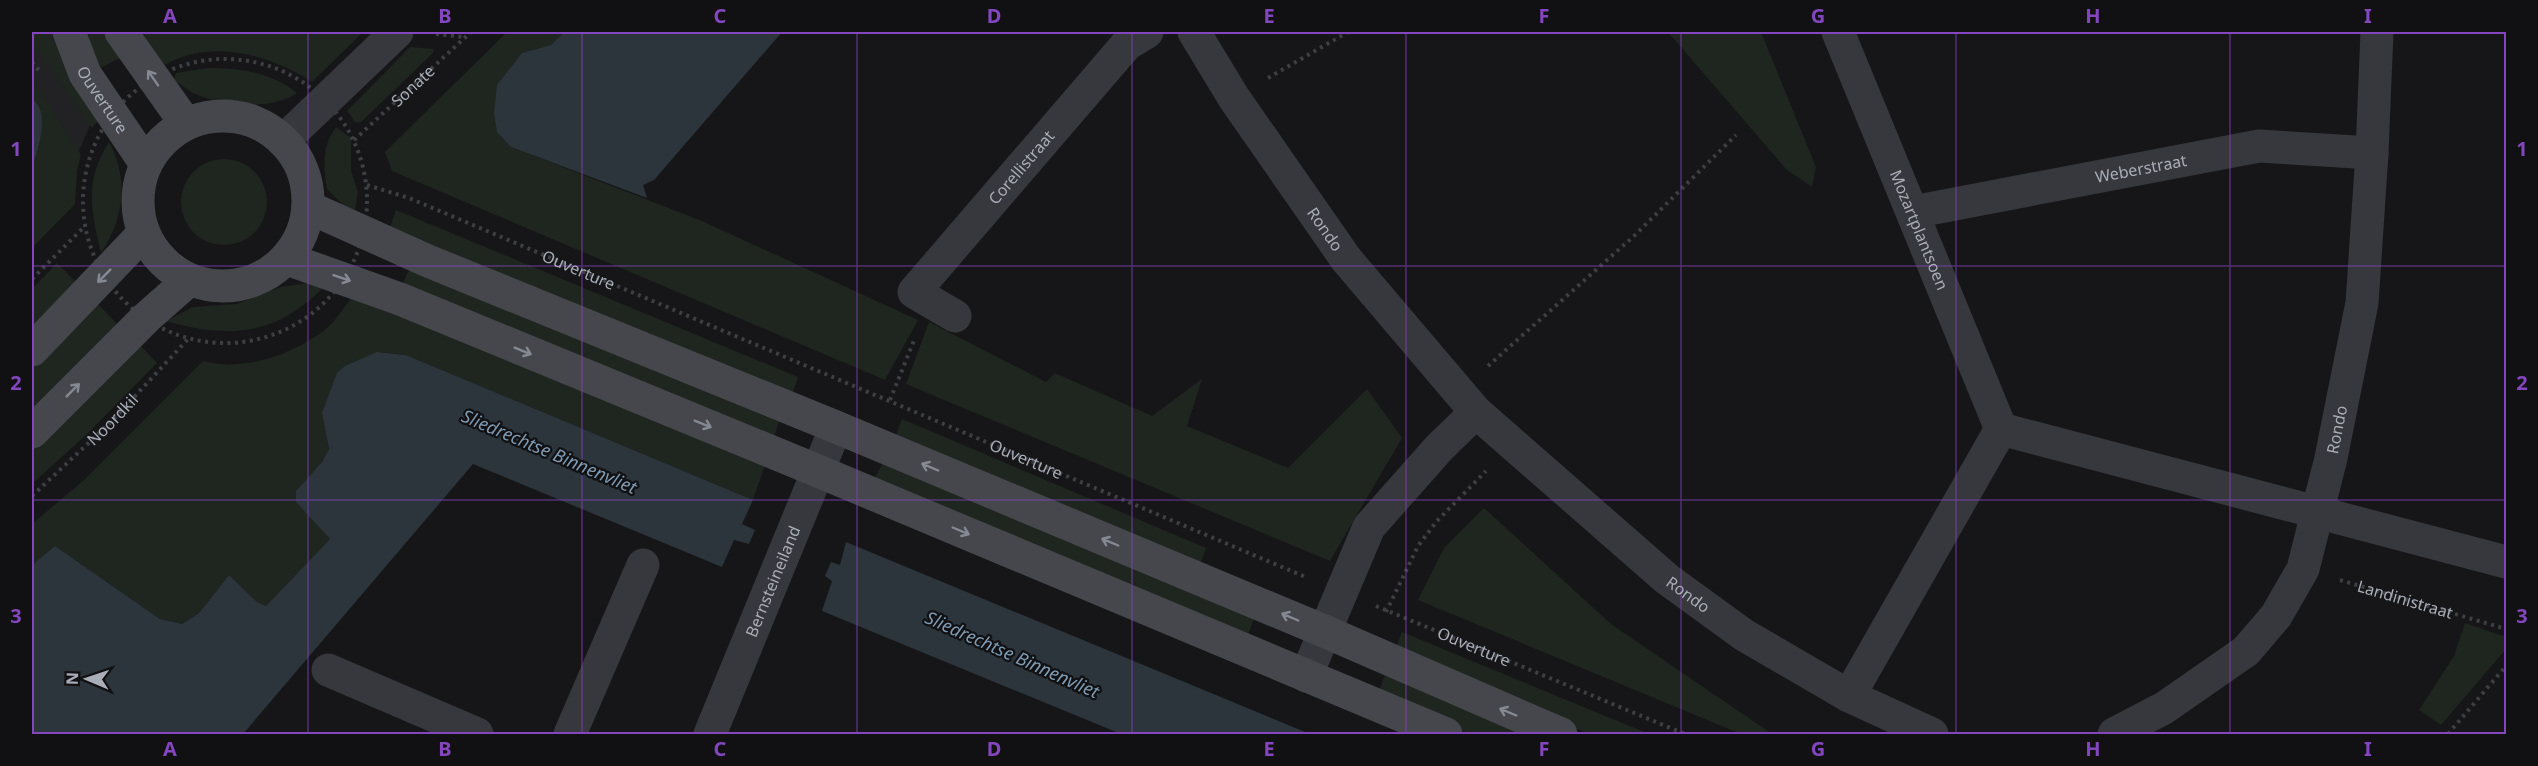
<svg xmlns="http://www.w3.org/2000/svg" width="2538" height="766" viewBox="0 0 2538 766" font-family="'Noto Sans',sans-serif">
  <rect width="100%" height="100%" fill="#161618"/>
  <path fill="#222225" d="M 32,32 L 51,32 L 93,118 L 75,160 L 32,247 Z"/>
  <path fill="#1e261f" d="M 32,32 L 48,32 L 98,121 L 92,128 L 41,54 L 32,46 Z
    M 83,32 L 107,32 L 120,58 L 100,68 Z
    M 142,32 L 363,32 L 312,82 C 269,54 208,37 161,67 Z
    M 507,32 L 564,32 L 551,45 L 522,53 L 511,147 L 702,221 L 918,320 L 885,380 L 392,171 L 385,152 Z
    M 1668,32 L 1761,32 L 1816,167 L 1812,187 L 1786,169 Z
    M 410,47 L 434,49 L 433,53 L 361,122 L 356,123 L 347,111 Z
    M 208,68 C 240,68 271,72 297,93 C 271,111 220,106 193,93 C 186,89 180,84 174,80 L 176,73 Z
    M 32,78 L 81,155 L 77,170 L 75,204 L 32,248 L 32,168 L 39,140 L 38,103 L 32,99 Z
    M 336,127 L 351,138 L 351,171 L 358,192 L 354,216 L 327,189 C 323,167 322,146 336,127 Z
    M 109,142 C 129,178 124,219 101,253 C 91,211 84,180 109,142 Z
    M181 202a43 43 0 1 1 86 0a43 43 0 1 1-86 0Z
    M 396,210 L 798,377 L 791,399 L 388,233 Z
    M 57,263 L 76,282 L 32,327 L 32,289 Z
    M 411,266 L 779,422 L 772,443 L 401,287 Z
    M 308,283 L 325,284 C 319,293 311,299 302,306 C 261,338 213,335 166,321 L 193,307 L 236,304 L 281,287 Z
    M 355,294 L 765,465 L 753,500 L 406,355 L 380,352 L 322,413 L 329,449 L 322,462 L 296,491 L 297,502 L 330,539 L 266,606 L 257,602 L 229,575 L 199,613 L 182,624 L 160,619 L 55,546 L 32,565 L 32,524 L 84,480 L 203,361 C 244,372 291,355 325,330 C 336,321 345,305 355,294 Z
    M 97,303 L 117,324 L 32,411 L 32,368 Z
    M 929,322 L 1046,382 L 1055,373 L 1152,416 L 1202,379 L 1187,426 L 1288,468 L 1367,389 L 1402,438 L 1330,561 L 906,384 Z
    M 138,343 L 157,363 L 87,434 L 32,484 L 32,450 Z
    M 902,419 L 1206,548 L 1198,570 L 893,444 Z
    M 882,464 L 1254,618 L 1246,641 L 872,484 Z
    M 1484,508 L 1611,624 L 1772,734 L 1741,734 L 1418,600 L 1444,548 Z
    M 2465,623 L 2506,637 L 2506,649 L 2441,725 L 2419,710 L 2454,656 Z
    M 1402,632 L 1649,734 L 1589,734 L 1394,652 Z
    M 1385,675 L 1527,734 L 1470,734 L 1377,696 Z"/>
  <path fill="#2c353c" d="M 564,32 L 782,32 L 654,180 L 643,185 L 647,198 L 511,147 L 497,132 L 494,113 L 497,85 L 522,53 L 551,45 Z
    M 32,99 C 51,112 38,149 32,168 Z
    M 377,352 L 406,355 L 753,500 L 742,524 L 755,530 L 749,544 L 734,540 L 722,567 L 473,464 L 243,734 L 32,734 L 32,565 L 55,546 L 160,619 L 182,624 L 199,613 L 229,575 L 257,602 L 266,606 L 330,539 L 296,502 L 296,491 L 322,462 L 329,449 L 322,413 L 337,373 L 345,366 Z
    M 846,542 L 1310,734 L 1121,734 L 822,611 L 832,581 L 825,576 L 831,562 L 840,565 Z"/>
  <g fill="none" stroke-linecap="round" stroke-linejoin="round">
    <g stroke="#3d3f44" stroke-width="4" stroke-dasharray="3 4.5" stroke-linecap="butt">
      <path d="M 436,34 L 464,37"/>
      <circle cx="225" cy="201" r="142"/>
      <path d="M 32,62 L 41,73"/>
      <path d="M 1268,78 L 1348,32"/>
      <path id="s1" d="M 354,140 L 471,32"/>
      <path id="s2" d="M 367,185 L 409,198 L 1308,578"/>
      <path d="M 32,279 L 85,226"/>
      <path d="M 1488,366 L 1633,237 L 1736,135"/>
      <path d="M 890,400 L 915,338"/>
      <path id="s3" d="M 32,496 L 112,421 L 189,338"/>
      <path id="s4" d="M 2340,580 L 2506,629"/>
      <path id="s5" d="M 1376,606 L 1685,734"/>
      <path d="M 1386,612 L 1418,546 L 1437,521 L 1486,471"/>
      <path d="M 2448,734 L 2506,666"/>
    </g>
    <g stroke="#37383d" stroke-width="33">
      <path id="s6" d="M 1194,32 L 1234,98 L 1346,259 L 1476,412 L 1667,579 L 1744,635 L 1849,696 L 1932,734"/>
      <path id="s7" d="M 1838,32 L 2001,429"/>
      <path d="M 283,141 L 397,32"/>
      <path id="s8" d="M 1913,212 L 2259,146 L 2372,153"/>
      <path id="s9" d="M 955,316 L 914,292 L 1127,44 L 1147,32"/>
      <path d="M 2001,429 L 2506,562"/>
      <path d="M 328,670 L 477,734"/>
      <path d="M 1306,676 L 1369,527 L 1439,448 L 1476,412"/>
      <path d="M 1849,696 L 2001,429"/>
      <path d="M 570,734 L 643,565"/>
      <path id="s10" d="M 710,734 L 836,427"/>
      <path id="s11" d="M 2114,734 L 2164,708 L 2246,651 L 2276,616 L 2303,569 L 2331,458 L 2362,303 L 2372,153 L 2377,32"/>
    </g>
    <g stroke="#45474d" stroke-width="33">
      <path id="s12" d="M 69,32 L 85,74 L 146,164"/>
      <path d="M 121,32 L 186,124"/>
      <circle cx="223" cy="201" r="85"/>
      <path d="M 308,207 L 428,261 L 836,427 L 1324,631 L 1561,734"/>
      <path d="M 287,259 L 400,299 L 818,471 L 1446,734"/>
      <path d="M 32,350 L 144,233"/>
      <path d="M 32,432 L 146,318 L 189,280"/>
    </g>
  </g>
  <defs><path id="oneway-shaft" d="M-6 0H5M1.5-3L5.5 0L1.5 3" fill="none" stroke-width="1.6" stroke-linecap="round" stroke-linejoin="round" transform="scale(1.5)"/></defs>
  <g stroke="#858993">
    <use href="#oneway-shaft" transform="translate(153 78) rotate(-125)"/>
    <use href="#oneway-shaft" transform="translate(104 276) rotate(135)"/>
    <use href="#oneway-shaft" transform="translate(342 278) rotate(19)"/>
    <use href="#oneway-shaft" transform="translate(523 351) rotate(22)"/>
    <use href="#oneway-shaft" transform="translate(73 390) rotate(-45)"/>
    <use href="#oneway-shaft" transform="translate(703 424) rotate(22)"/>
    <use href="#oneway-shaft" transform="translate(930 467) rotate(-157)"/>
    <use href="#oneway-shaft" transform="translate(961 531) rotate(23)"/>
    <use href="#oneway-shaft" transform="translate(1110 542) rotate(-157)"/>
    <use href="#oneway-shaft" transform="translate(1290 617) rotate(-157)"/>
    <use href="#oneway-shaft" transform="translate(1508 712) rotate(-157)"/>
  </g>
  <path fill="none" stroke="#8446be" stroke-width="1.5" stroke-opacity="0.55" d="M 308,32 L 308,734M 582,32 L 582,734M 857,32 L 857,734M 1132,32 L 1132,734M 1406,32 L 1406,734M 1681,32 L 1681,734M 1956,32 L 1956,734M 2230,32 L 2230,734M 32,266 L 2506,266M 32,500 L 2506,500"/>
  <g text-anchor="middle" stroke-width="4.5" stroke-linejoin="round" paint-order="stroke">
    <g font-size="16" fill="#a8adb8" stroke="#111113">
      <text dy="6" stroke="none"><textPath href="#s1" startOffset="80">Sonate</textPath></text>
      <text dy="6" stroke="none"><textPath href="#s12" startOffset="76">Ouverture</textPath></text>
      <text dy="6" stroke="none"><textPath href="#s9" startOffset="212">Corellistraat</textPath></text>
      <text dy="6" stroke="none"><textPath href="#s8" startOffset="232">Weberstraat</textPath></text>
      <text dy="6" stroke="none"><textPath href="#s6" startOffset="237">Rondo</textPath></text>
      <text dy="6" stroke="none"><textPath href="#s7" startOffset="214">Mozartplantsoen</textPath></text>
      <text dy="6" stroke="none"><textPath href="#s2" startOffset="228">Ouverture</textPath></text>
      <text dy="6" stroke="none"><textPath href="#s3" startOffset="111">Noordkil</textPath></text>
      <text dy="6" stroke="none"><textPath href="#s11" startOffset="400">Rondo</textPath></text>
      <text dy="6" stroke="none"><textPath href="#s2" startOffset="714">Ouverture</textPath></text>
      <text dy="6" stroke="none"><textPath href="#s10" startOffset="165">Bernsteineiland</textPath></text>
      <text dy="6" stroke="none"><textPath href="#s6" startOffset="754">Rondo</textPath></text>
      <text dy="6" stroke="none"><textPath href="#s4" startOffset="68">Landinistraat</textPath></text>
      <text dy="6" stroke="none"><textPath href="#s5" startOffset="106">Ouverture</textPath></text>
    </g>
    <g font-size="18" font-style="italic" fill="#7f9bb3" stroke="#111113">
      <text transform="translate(549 452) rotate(23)" y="6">Sliedrechtse Binnenvliet</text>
      <text transform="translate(1012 655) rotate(24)" y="6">Sliedrechtse Binnenvliet</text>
    </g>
  </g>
  <rect width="2538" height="766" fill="none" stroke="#111113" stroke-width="66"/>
  <g transform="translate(87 679) rotate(272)" stroke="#111113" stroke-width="4.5" paint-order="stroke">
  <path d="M0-4.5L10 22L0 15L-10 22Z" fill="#a8adb8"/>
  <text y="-9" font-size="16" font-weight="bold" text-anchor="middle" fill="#a8adb8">N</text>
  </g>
  <rect x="33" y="33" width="2472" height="700" fill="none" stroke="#8446be" stroke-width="2"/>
  <g font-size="20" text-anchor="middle" font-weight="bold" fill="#8446be">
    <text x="170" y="23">A</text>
    <text x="445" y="23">B</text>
    <text x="720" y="23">C</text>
    <text x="994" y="23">D</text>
    <text x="1269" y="23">E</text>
    <text x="1544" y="23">F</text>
    <text x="1818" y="23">G</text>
    <text x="2093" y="23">H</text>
    <text x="2368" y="23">I</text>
    <text x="16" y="156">1</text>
    <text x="2522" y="156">1</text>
    <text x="16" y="390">2</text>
    <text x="2522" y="390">2</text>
    <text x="16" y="623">3</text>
    <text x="2522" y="623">3</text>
    <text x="170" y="756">A</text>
    <text x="445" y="756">B</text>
    <text x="720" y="756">C</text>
    <text x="994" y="756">D</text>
    <text x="1269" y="756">E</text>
    <text x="1544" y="756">F</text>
    <text x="1818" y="756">G</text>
    <text x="2093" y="756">H</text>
    <text x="2368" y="756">I</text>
  </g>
</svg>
